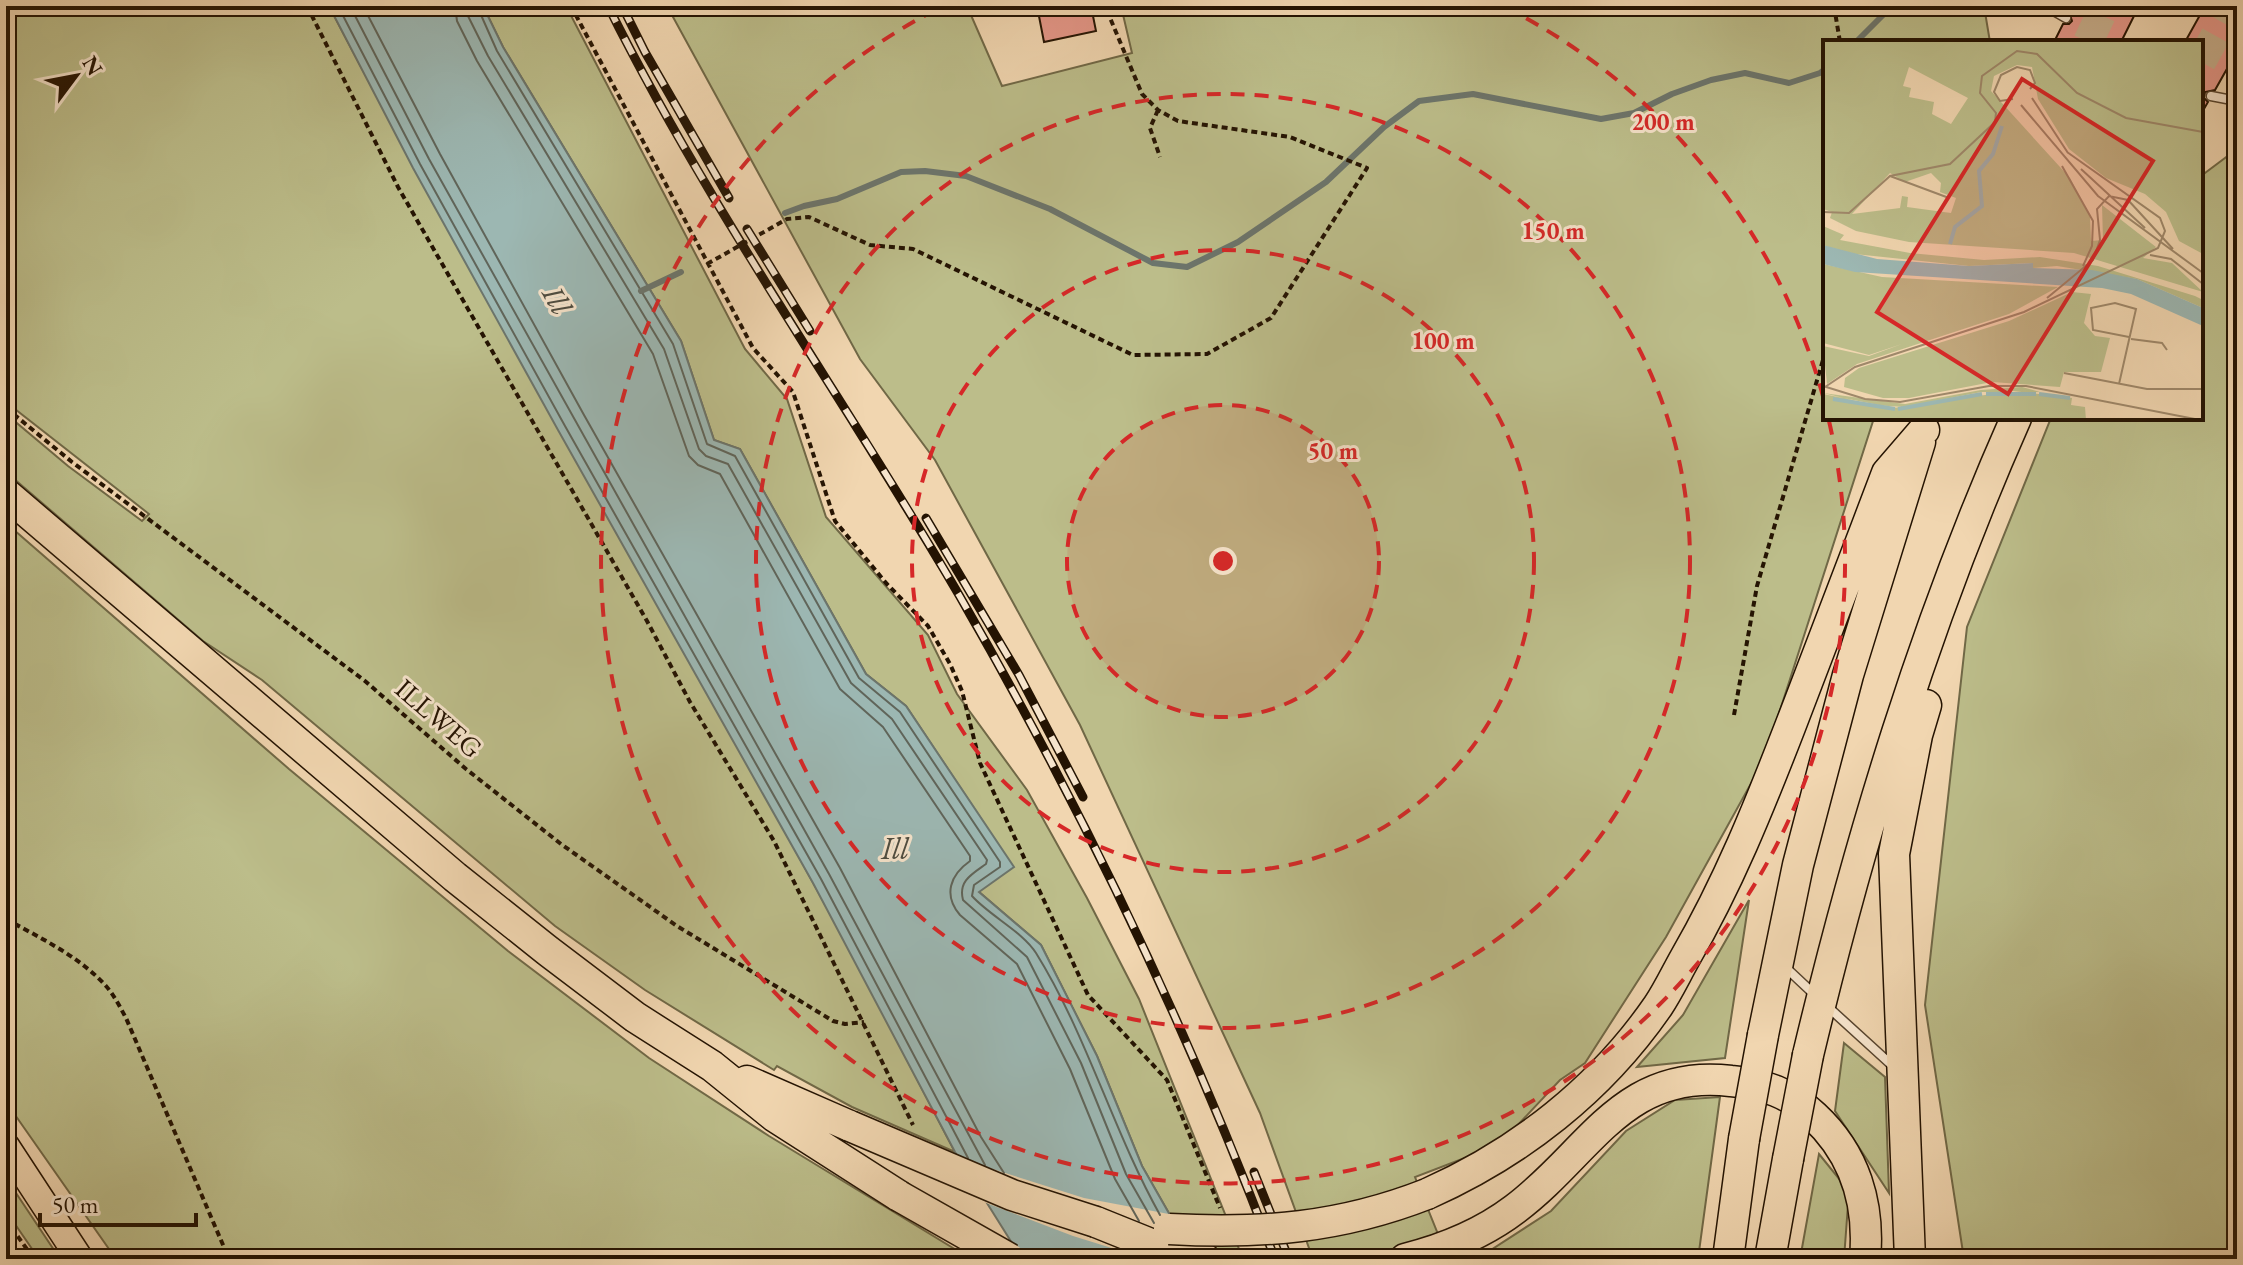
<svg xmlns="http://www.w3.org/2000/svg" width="2243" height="1265" viewBox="0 0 2243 1265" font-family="'EB Garamond',serif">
  <rect width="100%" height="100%" fill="#f1d6b0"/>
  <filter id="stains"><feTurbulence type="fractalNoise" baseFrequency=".0025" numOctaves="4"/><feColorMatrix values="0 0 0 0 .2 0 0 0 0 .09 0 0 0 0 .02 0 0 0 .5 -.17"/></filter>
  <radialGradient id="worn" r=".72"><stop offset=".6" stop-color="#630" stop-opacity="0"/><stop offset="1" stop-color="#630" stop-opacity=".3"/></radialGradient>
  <path fill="#bcbd8a" stroke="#706846" stroke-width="2" d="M 6,6 L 329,6 C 483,301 651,588 811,879 C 861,969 907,1061 955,1152 L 852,1107 L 777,1066 L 774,1070 L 645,990 L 555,926 L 262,680 L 203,641 L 6,472 L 6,414 L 68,466 L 142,521 L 149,514 L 6,402 Z
    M 483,6 L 566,6 L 745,349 L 787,399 L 826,517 L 928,635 L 957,694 L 1027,790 L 1087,898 L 1139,999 L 1243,1259 L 1195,1259 L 1142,1166 L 1097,1056 L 1041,945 L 978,891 L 1013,867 L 906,706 L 866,674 L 740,449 L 714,440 L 681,341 L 503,47 Z
    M 667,6 L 967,6 L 1002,86 L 1132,53 L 1121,6 L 1984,6 L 1990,42 L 1825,42 L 1825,418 L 1874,418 L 1764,760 L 1666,937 L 1585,1063 L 1560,1080 L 1515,1128 L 1483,1151 L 1415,1177 L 1448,1259 L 1313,1259 L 1260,1113 L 1080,725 L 935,460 L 860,359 Z
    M 2237,149 L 2237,1259 L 1964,1259 L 1925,1005 L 1967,627 L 2051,418 L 2201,418 L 2201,176 Z
    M 6,523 L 289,769 L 508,951 L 649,1058 L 769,1136 L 971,1259 L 116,1259 L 6,1102 Z
    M 1749,900 L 1725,1058 L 1637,1067 L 1683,1015 Z
    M 1844,1043 L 1885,1077 L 1889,1193 L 1835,1111 Z
    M 1720,1097 L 1698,1259 L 1477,1259 L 1551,1211 L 1626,1131 L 1675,1100 Z
    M 1819,1154 L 1849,1191 L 1844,1259 L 1800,1259 Z
    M 6,1178 L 60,1259 L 39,1259 L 6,1211 Z"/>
  <path fill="#9cb7b2" stroke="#6c756c" stroke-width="2" d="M 329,6 L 483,6 L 503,47 L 681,341 L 714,440 L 740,449 L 866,674 L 906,706 L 1014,867 L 979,892 L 1041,945 L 1097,1056 L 1142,1166 L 1195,1259 L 1022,1259 L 955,1152 L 813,883 L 558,430 L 413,168 Z"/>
  <path fill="#f1d6b0" d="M 951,1152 L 983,1166 L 1084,1198 L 1174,1215 L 1199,1259 L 1147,1259 L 1073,1236 L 981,1201 Z"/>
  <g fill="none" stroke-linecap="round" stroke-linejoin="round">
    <path stroke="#60655a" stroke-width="2" d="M 338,6 L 420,164 L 565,426 L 821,879 L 968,1158
      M 350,6 L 429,159 L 829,874 L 985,1165
      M 363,6 L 440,154 L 584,415 L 840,868 L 981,1137 L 1004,1173
      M 455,6 L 457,21 L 477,61 L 653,354 L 689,456 L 698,465 L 720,474 L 840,689 L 883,727 L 970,856 L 970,861 C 950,875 943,895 960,915 L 1017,964 L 1070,1069 L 1115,1179 L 1139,1221
      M 467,6 L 468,16 L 488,56 L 664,349 L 699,449 L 706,456 L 728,464 L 851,683 L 892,719 L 987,860 L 986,864 C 972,874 958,881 963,900 L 1027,957 L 1081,1063 L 1126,1174 L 1154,1223
      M 477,6 L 497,51 L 673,344 L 707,444 L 735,456 L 859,678 L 900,712 L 1000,862 L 1000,867 L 974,885 L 972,896 C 990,916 1023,932 1036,953 C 1087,1035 1113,1131 1160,1215"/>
    <path stroke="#6c756c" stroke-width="6" d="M 1858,40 L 1883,15
      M 785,213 L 804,206 L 837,199 L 901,172 L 925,171 L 966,176 L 1050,209 L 1153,263 L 1187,267 L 1238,242 L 1326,182 L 1384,127 L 1419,101 L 1473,94 L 1601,119 L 1634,113 L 1672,94 L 1711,80 L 1745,73 L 1789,83 L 1820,73 L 1825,69
      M 641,291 L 681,272
      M 6,1248 L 13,1259"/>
  </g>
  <path fill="#e69789" stroke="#241302" stroke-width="2" d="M 1037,6 L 1091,6 L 1096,31 L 1044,42 Z
    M 2072,6 L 2139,6 L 2121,42 L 2054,42 L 2063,24 L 2069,24 L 2072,21 L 2069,12 Z
    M 2205,6 L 2237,6 L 2237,51 L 2215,90 L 2205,92 L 2204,98 L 2208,102 L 2201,114 L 2201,42 L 2185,42 Z"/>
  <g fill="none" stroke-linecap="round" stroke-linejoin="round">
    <path stroke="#c8af8d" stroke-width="30" stroke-dasharray="30 15" stroke-linecap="butt" d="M 2088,42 L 2105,6
      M 2201,62 L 2232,6"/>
    <g stroke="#57442e" stroke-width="11">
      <path id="service" d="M 2045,6 L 2066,18
        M 2211,96 L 2237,101
        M 1784,966 L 1815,995
        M 1828,1007 L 1895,1068"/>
    </g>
    <g stroke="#241302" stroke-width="29">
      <path id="primary" d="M 6,1146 L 80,1259"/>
    </g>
    <g stroke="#241302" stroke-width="33">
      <path id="motorway" d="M 6,494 L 455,877 L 548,951 L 635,1017 L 712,1066 L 774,1116 L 899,1196
        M 1763,1035 L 1798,865 L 1848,675 L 1920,442
        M 1808,1055 C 1860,837 1925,623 2016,418
        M 747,1081 L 850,1126
        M 1427,1194 C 1519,1153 1600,1090 1658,1006 C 1668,991 1676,974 1685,958 C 1728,884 1759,807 1790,727 C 1822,643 1855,558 1887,473 L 1924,430
        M 1096,1222 L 1173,1253 L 1205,1259
        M 1405,1259 C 1445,1249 1482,1234 1515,1209 C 1590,1153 1622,1068 1731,1081 C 1764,1084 1790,1093 1814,1116 C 1855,1154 1870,1204 1865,1259
        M 1728,1259 L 1744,1139
        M 1770,1259 L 1788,1159
        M 1910,1259 L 1894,854 L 1917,735 L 1926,705"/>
    </g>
    <path stroke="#241302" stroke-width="4" stroke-dasharray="6 4" stroke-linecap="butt" d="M 307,6 L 398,187 L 647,621 L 690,702 L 774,841 L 913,1125
      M 571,6 L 753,348 L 793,392 L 835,521 L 886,583 L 928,626 L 950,664 L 962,691 L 980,763 L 1088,995 L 1167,1080 L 1220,1208
      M 1834,6 L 1840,42
      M 1158,110 L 1150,128 L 1160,157
      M 707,264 L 787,219 L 809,217 L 870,245 L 913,249 L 1133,355 L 1207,354 L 1271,318 L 1367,168 L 1290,137 L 1178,121 L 1158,110 L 1142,94 L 1105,6
      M 6,408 L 72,462 L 365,681 L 466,769 L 561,844 L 677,926 L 833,1021 L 845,1024 L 864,1022
      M 1734,715 L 1757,586 L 1825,353
      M 6,919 C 40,938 79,956 106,986 C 114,995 120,1007 126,1018 L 229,1259
      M 6,1220 L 34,1259"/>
    <use href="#service" stroke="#f6e4cc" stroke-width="8"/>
    <use href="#primary" stroke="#f1d6b0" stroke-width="26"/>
    <use href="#motorway" stroke="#f1d6b0" stroke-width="30"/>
    <g stroke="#241302" stroke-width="9">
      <path id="rail" d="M 608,6 C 710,211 844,398 959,595 C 1082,808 1188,1029 1275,1259
        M 622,6 L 645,52 L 729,198
        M 747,229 L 810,331
        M 926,518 L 1019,675 L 1083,797
        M 1254,1172 L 1289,1259"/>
    </g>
    <use href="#rail" stroke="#f6e4cc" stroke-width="6" stroke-dasharray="18" stroke-linecap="butt"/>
    <g stroke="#241302" stroke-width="33" stroke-linecap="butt">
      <path id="motorway-bridge" d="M 850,1126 L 1012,1195 L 1096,1222
        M 1744,1139 L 1763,1035
        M 1788,1159 L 1808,1055
        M 899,1196 L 1010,1259
        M 1169,1229 C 1262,1234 1340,1228 1427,1194"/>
    </g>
    <use href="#motorway-bridge" stroke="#f1d6b0" stroke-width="30"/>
  </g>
  <circle cx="1223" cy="561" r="156" fill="#d62828" fill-opacity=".12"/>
  <g fill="none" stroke="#d62828" stroke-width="4" stroke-dasharray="14 10">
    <circle cx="1223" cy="561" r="156"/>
    <circle cx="1223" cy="561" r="311"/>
    <circle cx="1223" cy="561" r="467"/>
    <path d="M1505 7A622 622 0 0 1 1824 400M1829 421A622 622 0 1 1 941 7"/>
  </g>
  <g text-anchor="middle" stroke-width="6" stroke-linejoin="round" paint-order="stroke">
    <g font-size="28" fill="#241302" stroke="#f6e4cc">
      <text transform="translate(439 718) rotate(41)" y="10">ILLWEG</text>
    </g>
    <g font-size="30" font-style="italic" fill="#4e4c40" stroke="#f6e4cc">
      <text transform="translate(557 300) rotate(61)" y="10">Ill</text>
      <text x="895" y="859">Ill</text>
    </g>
  </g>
  <g transform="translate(1823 40)">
    <rect width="380" height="380" fill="#f1d6b0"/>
    <path d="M 0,0 L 380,0 L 380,214 L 356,201 L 343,172 L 322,154 L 283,138 L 246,109 L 215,59 L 209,27 L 194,25 L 171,36 L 168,51 L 247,138 L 267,176 L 268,201 L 280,200 L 279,165 L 333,207 L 320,218 L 349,223 L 380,252 L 251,213 L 86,202 L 33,191 L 7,178 L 9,172 L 0,169 ZM 86,27 L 145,58 L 128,84 L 109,74 L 111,62 L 86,57 L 88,48 L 80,46 ZM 67,133 L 82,142 L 108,133 L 118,143 L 117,152 L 133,158 L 128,173 L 84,167 L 85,157 L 79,156 L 77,168 L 29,174 ZM 0,186 L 21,195 L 17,200 L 87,213 L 161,220 L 217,217 L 275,226 L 372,256 L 380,260 L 380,268 L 314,239 L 234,226 L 210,228 L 210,223 L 146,226 L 22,213 L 0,205 ZM 0,224 L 59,237 L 235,247 L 186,274 L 34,324 L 4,344 L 0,306 L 46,316 L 79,304 L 46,315 L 0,303 ZM 249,252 L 268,254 L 261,283 L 272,296 L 287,298 L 278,332 L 241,332 L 237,347 L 169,342 L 86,358 L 60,358 L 21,347 L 22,338 L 36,328 L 186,281 ZM 199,347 L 217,352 L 158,352 L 82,367 L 49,365 L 0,353 L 82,364 L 158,350 ZM 190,351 L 249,358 L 248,365 L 262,367 L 263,380 L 0,380 L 0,354 L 71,368 Z" fill="#bcbd8a" fill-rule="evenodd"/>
    <path d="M 0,205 L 54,219 L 146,226 L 210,223 L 210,228 L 269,230 L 314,239 L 380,268 L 380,286 L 308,254 L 279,248 L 32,232 L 0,224 Z" fill="#9cb7b2"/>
    <path fill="none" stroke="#9cb7b2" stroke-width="4" d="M 127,204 L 132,187 L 159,166 L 156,131 L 170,114 L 179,86M 163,354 L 213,354M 216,354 L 247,358M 10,359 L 72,369M 75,369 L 159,354"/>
    <path fill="none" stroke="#9f886a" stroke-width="2" d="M 209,58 L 245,113M 190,59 L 177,61 L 171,52 L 178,35 L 194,27 L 207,30 L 212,43 L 207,49M 198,65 L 275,156 L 380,233M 239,126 L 270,181 L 269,206 L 260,226M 258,129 L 322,188M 67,136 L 126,158M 0,172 L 26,173 L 67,136 L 127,124 L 172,82 L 173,73 L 157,53 L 159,36 L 194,11 L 214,14 L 254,53 L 303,78 L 380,92M 327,215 L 348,219 L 380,244M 224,258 L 270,220 L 277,200 L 274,169 L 286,156 L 305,160 L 350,209M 308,299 L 339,303 L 344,310M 241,333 L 324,349 L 380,349M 296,344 L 313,269 L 292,263 L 268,268 L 270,290 L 306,297M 0,346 L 42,359 L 77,362 L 166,346 L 203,346 L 377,380M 2,347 L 32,327 L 201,272 L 335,208 L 342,191 L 337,178 L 244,112"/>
    <path fill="#d62828" fill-opacity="0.15" stroke="#d62828" stroke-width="4" d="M 199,39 L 330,121 L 185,354 L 54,272 Z"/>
    <rect width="380" height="380" fill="none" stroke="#241302" stroke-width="4"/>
  </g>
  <circle cx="1223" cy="561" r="12" fill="#d62828" stroke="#f6e4cc" stroke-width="4"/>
  <g font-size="24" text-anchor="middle" font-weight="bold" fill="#d62828" stroke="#f6e4cc" stroke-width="6" stroke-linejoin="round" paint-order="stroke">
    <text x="1663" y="130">200 m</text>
    <text x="1553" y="239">150 m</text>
    <text x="1443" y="349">100 m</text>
    <text x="1333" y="459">50 m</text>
  </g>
  <rect width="2243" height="1265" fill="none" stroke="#f1d6b0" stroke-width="32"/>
  <rect x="8" y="8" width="2227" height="1249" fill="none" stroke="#241302" stroke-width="4"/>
  <rect x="16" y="16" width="2211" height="1233" fill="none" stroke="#241302" stroke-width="2"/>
  <g transform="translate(76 76) rotate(58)" stroke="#f6e4cc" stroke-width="6" paint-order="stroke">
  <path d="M0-6L14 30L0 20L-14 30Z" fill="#241302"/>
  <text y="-12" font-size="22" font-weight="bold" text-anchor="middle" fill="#241302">N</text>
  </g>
  <path d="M40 1213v12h156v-12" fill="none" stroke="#241302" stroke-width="4"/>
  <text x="52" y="1213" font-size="24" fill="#241302" stroke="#f6e4cc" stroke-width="6" paint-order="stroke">50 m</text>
  <rect width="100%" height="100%" filter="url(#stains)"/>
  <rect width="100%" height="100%" fill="url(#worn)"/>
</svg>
